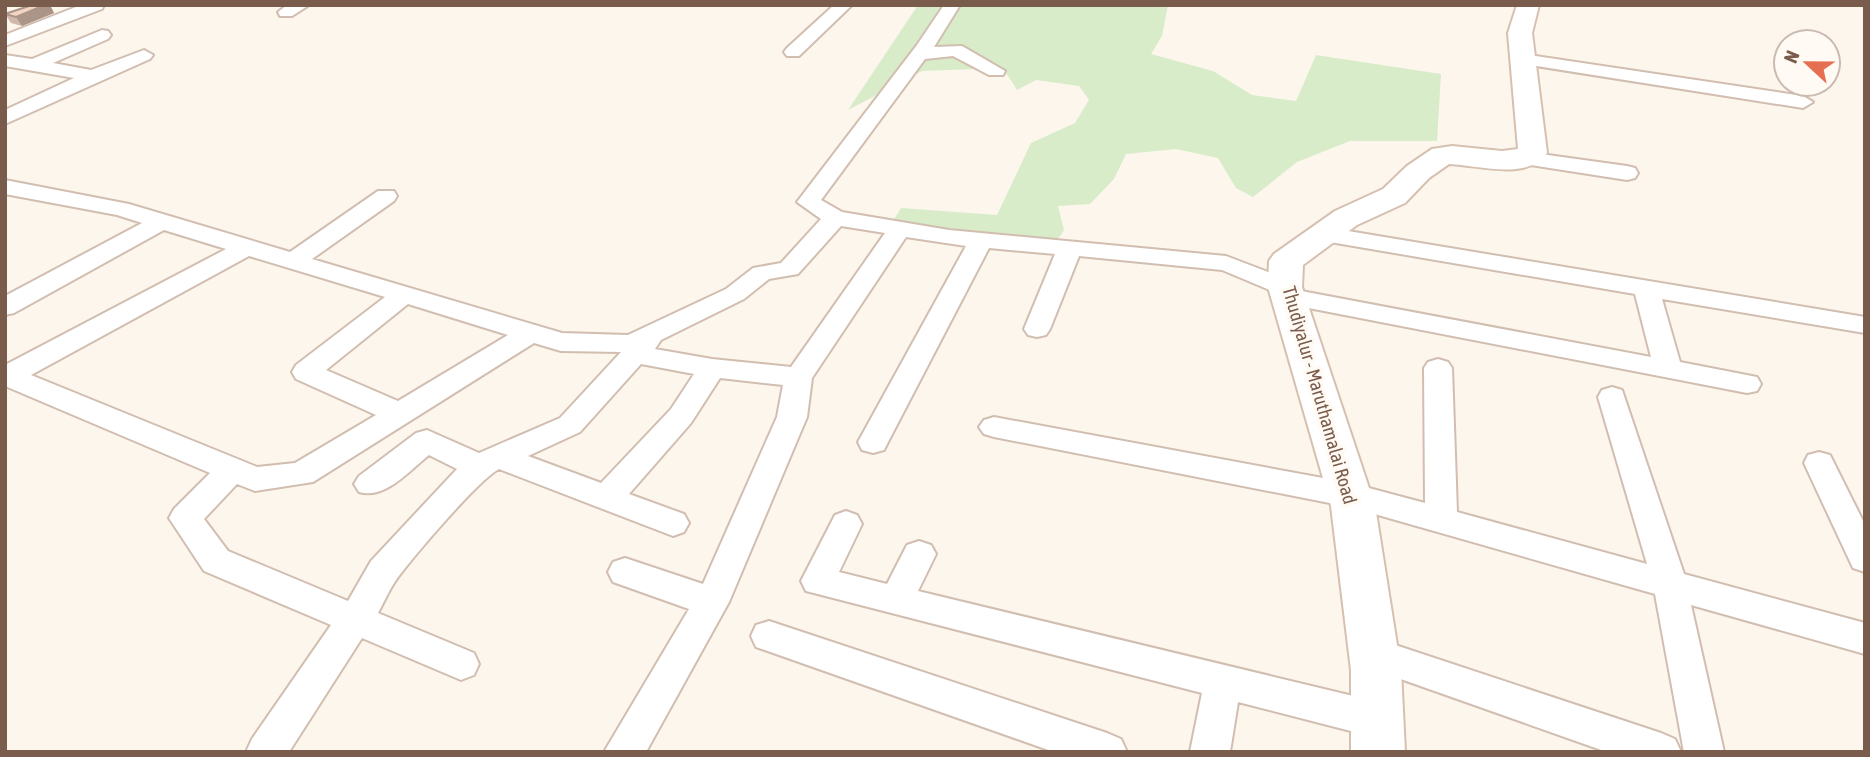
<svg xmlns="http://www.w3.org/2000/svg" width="1870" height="757" viewBox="0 0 1870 757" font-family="'Asap Condensed',sans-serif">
  <rect width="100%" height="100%" fill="#fdf6ec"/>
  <path fill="#d8ecc9" d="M 918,5 L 1168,5 L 1162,36 L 1151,54 L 1213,71 L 1252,95 L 1296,101 L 1316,55 L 1441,74 L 1437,141 L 1350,141 L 1297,162 L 1253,197 L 1236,188 L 1218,158 L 1176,149 L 1126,154 L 1114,179 L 1090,204 L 1058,206 L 1064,230 L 1056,242 L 893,221 L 901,208 L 997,215 L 1031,143 L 1075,123 L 1089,100 L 1079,86 L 1036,80 L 1017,90 L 1003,68 L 922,71 L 848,110 Z"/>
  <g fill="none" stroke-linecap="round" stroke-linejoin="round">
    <g stroke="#d1beb0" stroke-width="4">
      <path id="minor" d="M 81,5 L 104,5 L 102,9 L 5,46 L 5,35 Z
        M 287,5 L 309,5 L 292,16 L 280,16 L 278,12 Z
        M 834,5 L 852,5 L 799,56 L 787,56 L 784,52 L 787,48 Z
        M 944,5 L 960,5 L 934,47 L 962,46 L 1005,71 L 1003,75 L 989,75 L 953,56 L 925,59 L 821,200 L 842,212 L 949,230 L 1226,256 L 1294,282 L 1298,287 L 1296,290 L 1651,357 L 1635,294 L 1324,241 L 1316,239 L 1312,234 L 1316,229 L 1324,227 L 1865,317 L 1865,333 L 1662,299 L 1680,362 L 1757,377 L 1761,384 L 1757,391 L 1747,393 L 1288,304 L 1279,301 L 1275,296 L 1277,293 L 1222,270 L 1079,256 L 1050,329 L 1046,335 L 1037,337 L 1028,335 L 1024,329 L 1055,254 L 989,248 L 888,442 L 884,450 L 873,453 L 862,450 L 858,442 L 966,246 L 906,237 L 812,378 L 807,417 L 729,602 L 646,752 L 604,752 L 689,609 L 613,582 L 608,572 L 613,562 L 625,558 L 703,584 L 777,417 L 783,385 L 720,378 L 691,423 L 629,494 L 684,514 L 689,523 L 684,532 L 673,536 L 499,469 C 479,479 412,558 396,580 C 389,590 384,602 378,613 L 474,653 L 479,664 L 474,675 L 461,680 L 362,638 L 289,752 L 246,752 L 252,739 L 331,625 L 204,571 L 169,518 L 174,509 L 210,473 L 5,386 L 5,365 L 226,249 L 164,230 L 14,313 L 5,315 L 5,296 L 142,223 L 117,215 L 5,194 L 5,180 L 129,204 L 290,252 L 378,191 L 394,191 L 397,196 L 394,201 L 312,259 L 562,333 L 628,335 L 726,289 L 753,268 L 781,263 L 821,219 L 797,202 L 917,45 ZM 841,226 L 885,233 L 791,367 L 712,359 L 655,349 L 661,340 L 744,299 L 769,279 L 798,274 ZM 249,256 L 385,297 L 296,365 L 292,372 L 296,379 L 376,415 L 295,463 L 257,467 L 31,375 ZM 408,304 L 508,335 L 398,401 L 326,370 ZM 534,343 L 561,351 L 621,352 L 560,418 L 479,453 L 427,430 L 416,433 L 359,476 L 354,484 L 359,492 C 385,500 410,470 429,455 L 457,469 L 371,561 L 348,601 L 228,551 L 204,519 L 237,484 L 255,491 L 313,482 ZM 641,364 L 694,374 L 671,409 L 601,483 L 528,456 L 580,432 Z
        M 102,30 L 108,31 L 111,35 L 108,39 L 53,63 L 91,70 L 144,50 L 153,55 L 150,59 L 5,124 L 5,110 L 74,78 L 5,66 L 5,55 L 32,59 Z
        M 1523,54 L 1803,96 L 1813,102 L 1803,108 L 1517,63 L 1514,59 L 1517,55 Z
        M 1526,152 L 1627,166 L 1635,168 L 1638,173 L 1635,178 L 1627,180 L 1518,163 L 1515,158 L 1518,153 Z
        M 1438,359 L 1448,362 L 1452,368 L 1457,512 L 1647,564 L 1598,397 L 1602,390 L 1612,387 L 1622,390 L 1684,574 L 1865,623 L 1865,654 L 1691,605 L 1724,752 L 1684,752 L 1655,594 L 1350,507 L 994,437 L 984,434 L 979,427 L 984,420 L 994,417 L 1350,483 L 1425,503 L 1424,368 L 1428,362 Z
        M 1819,452 L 1830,455 L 1865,525 L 1865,572 L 1853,568 L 1804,463 L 1808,455 Z
        M 846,511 L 857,515 L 862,524 L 839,572 L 887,584 L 907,545 L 919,541 L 931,545 L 936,554 L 918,591 L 1378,702 L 1392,707 L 1397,720 L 1392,733 L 1378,738 L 1238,702 L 1230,752 L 1190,752 L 1202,693 L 806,591 L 801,581 L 835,515 Z
        M 769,621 L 1107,733 L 1121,739 L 1127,752 L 1054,752 L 756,647 L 751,636 L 756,625 Z
        M 1374,638 L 1661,733 L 1675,739 L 1681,752 L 1607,752 L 1361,665 L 1356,654 L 1361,643 Z"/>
    </g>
    <g stroke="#d6c0b0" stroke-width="4">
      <path id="secondary" d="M 1517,5 L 1539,5 L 1532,33 L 1547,153 C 1528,181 1477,165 1449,164 L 1429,178 L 1405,203 L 1357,225 L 1303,265 L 1302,287 L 1375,506 L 1401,670 L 1405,752 L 1351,752 L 1351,670 L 1331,506 L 1268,287 L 1269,261 L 1274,254 L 1335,211 L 1383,189 L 1407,166 L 1432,149 L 1452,146 L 1502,151 L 1518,149 L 1508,33 Z"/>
    </g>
    <use href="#minor" fill="#fff" fill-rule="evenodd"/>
    <use href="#secondary" fill="#fff" fill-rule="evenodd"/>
  </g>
  <path fill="#d1b7a8" d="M 32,5 L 50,5 L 54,13 L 22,26 L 11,23 L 5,14 Z"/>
  <path fill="#aa9588" d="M 45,5 L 50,5 L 54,13 L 22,26 L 16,17 Z"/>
  <path fill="#f3d5c3" stroke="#aa9588" stroke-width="2" d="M 32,5 L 45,5 L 16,17 L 5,14 Z"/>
  <g text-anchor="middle" stroke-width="7" stroke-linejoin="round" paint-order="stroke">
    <g font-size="19" fill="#7a5c4d" stroke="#fffaf3">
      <text transform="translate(1320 395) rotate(74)" y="7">Thudiyalur - Maruthamalai Road</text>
    </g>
  </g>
  <rect width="1870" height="757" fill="none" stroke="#7a5c4d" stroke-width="14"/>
  <g transform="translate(1807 63) rotate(292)"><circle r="33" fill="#fffaf3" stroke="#cabbb1" stroke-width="2"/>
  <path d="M0-5L12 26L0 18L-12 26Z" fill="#e76f51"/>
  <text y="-10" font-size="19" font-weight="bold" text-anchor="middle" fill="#7a5c4d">N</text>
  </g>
</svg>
